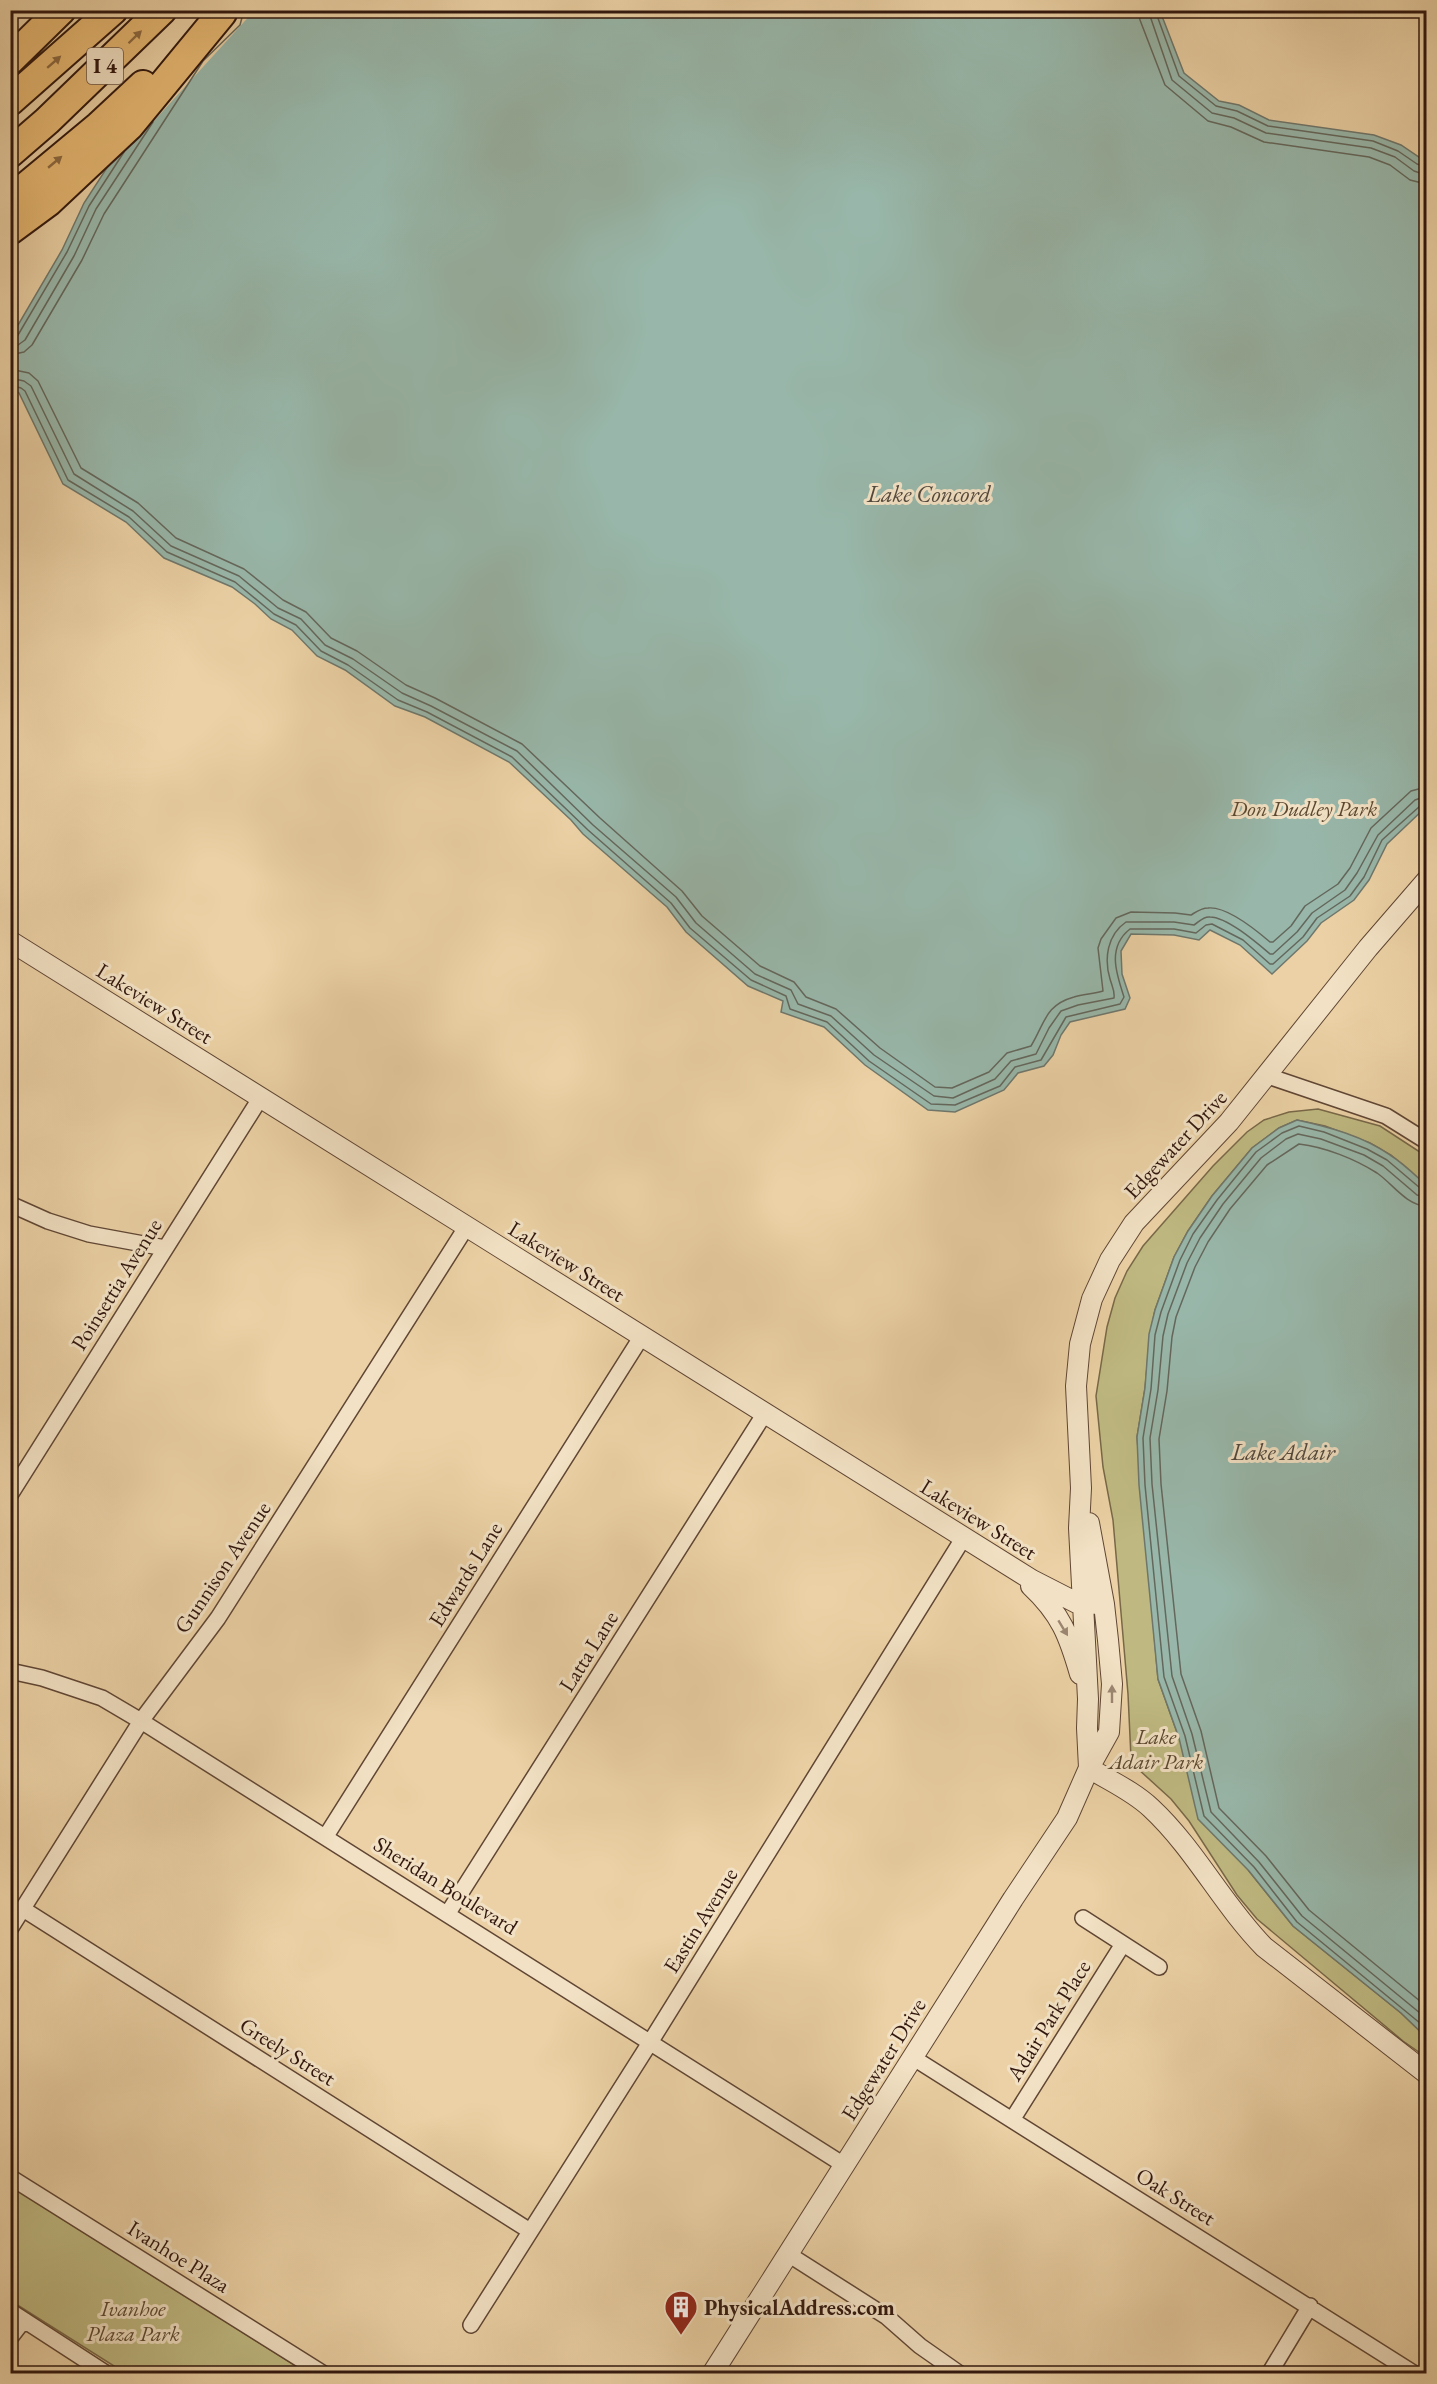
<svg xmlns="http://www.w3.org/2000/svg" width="1437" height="2384" viewBox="0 0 1437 2384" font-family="'EB Garamond',serif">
  <rect width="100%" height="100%" fill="#ebd1a5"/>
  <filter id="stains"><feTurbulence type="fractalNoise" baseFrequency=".00333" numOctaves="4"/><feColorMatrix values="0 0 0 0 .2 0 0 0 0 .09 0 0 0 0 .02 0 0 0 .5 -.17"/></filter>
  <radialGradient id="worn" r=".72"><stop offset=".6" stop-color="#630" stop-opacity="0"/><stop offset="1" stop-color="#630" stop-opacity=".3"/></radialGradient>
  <path fill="#bfb981" stroke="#786848" stroke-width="1.5" d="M 1318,1109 L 1380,1126 L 1426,1156 L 1426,1185 L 1391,1155 L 1370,1143 L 1325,1126 L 1297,1120 L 1279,1128 L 1252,1148 L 1212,1196 L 1188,1231 L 1174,1257 L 1155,1310 L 1150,1334 L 1145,1388 L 1137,1437 L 1158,1679 L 1179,1738 L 1249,1871 L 1293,1926 L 1401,2013 L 1426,2037 L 1426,2057 L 1403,2041 L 1257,1919 L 1237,1895 L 1189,1821 L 1171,1799 L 1137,1768 L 1131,1758 L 1128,1694 L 1113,1520 L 1103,1467 L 1096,1396 L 1107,1327 L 1115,1298 L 1127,1271 L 1143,1246 L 1213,1166 L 1247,1132 L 1264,1120 L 1289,1112 Z
    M 10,2186 L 307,2373 L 125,2373 L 11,2301 Z"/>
  <path fill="#98b7aa" stroke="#6f776c" stroke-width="1.5" d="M 224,11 L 1160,11 L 1184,73 L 1219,101 L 1239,105 L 1269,120 L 1374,135 L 1401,145 L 1426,162 L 1426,807 L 1387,844 L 1369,880 L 1354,900 L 1321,923 L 1307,941 L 1272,974 L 1240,945 L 1210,930 L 1199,940 L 1174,935 L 1131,934 L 1121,951 L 1122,974 L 1130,998 L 1125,1009 L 1070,1022 L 1061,1035 L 1053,1055 L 1044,1066 L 1018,1073 L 1004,1090 L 955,1112 L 928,1110 L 865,1065 L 824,1027 L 781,1012 L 783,1001 L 748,986 L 686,932 L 667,907 L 583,834 L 571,820 L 509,762 L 425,717 L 395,706 L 345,670 L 317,656 L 292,630 L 271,619 L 255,604 L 232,587 L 164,558 L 126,522 L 63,484 L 19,393 L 11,391 L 11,337 L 62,250 L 84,203 L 186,46 Z
    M 1297,1120 C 1329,1127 1363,1136 1390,1155 C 1403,1163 1415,1175 1426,1185 L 1426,2037 L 1401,2013 L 1293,1926 L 1249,1871 L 1198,1819 L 1179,1738 L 1158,1679 L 1139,1485 L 1137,1437 L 1145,1388 L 1149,1334 L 1155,1310 L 1174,1257 L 1188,1231 L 1212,1196 L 1252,1148 L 1279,1128 Z"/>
  <path fill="#ebd1a5" d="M 219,10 L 254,11 L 142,134 L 96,179 L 183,44 Z"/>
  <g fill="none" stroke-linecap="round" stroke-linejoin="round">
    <path stroke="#64675c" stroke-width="1.5" d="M 1138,10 L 1140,20 L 1165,85 L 1208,121 L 1231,127 L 1264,142 L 1369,157 L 1390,165 L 1410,180 L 1426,184
      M 1148,10 L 1172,80 L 1212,113 L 1234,118 L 1266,133 L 1371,148 L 1395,157 L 1414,171 L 1426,175
      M 1155,10 L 1179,76 L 1216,106 L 1237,111 L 1268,126 L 1373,141 L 1398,151 L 1417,164 L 1426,167
      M 10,339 L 18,335 L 67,252 L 89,206 L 124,152
      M 10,346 L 18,345 L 25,340 L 74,256 L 96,209 L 153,122
      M 10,355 L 24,352 L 32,345 L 82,260 L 104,214 L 203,61 L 240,25 L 244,10
      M 10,369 L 29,373 L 38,381 L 81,468 L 138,503 L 176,538 L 244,569 L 283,600 L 306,612 L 331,638 L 357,651 L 406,685 L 435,698 L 522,744 L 600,818 L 682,891 L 702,916 L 760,966 L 794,982 L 806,997 L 836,1009 L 880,1048 L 935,1087 L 952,1088 L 989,1072 L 1007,1053 L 1031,1046 C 1045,1023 1045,1005 1074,997 C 1083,994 1093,994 1103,991 L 1098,948 L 1101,939 L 1116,918 L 1131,912 L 1175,913 L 1191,915 C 1196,912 1201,908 1208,908 C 1226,906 1256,930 1270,942 L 1273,942 L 1291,926 L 1305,906 L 1338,884 L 1350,868 L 1371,828 L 1411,791 L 1426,787
      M 10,378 L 24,381 L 31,386 L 74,474 L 133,511 L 171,546 L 239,576 L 278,608 L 301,619 L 325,645 L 353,659 L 402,693 L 431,706 L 517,751 L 593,825 L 676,897 L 696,923 L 755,974 L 791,990 L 798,1004 L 831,1016 L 874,1055 L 934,1096 L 953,1098 L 995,1079 L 1011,1061 L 1036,1054 L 1049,1028 L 1061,1011 L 1078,1005 L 1114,998 C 1115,991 1112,986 1110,979 C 1104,959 1107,935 1126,922 L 1174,922 L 1194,925 C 1199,922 1203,916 1210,917 C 1227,917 1257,943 1270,954 L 1273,954 L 1297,932 L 1312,913 L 1345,890 L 1357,873 L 1378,835 L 1415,800 L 1426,796
      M 10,385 L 21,388 L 25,391 L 68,480 L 129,517 L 167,552 L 235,582 L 274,614 L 296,625 L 321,651 L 348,665 L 398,700 L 427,712 L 512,757 L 588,830 L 671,903 L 690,928 L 751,980 L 786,996 L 790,1009 L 827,1022 L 869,1061 L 931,1104 L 955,1105 L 1000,1086 L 1015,1067 L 1041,1060 L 1066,1017 L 1120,1004 L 1124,997 C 1116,973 1107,947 1130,929 L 1174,929 L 1196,933 L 1206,925 L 1212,924 L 1243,940 L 1270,964 L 1273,964 L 1303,937 L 1317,918 L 1350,896 L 1364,877 L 1382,840 L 1420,806 L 1426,804
      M 1426,1189 L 1420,1188 L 1387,1160 L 1367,1149 L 1324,1132 L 1299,1126 L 1282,1133 L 1256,1152 L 1217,1200 L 1193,1234 L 1180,1260 L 1161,1312 L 1155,1335 L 1151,1389 L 1143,1438 L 1145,1485 L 1164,1677 L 1185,1736 L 1204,1816 L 1254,1867 L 1297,1922 L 1426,2028
      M 1426,1197 L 1417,1195 L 1383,1166 L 1364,1155 L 1321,1139 L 1298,1134 L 1286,1139 L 1261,1158 L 1223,1204 L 1200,1238 L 1187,1263 L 1168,1314 L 1163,1336 L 1158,1390 L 1150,1438 L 1152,1484 L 1172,1676 L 1192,1734 L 1211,1812 L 1259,1862 L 1302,1916 L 1426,2018
      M 1426,1206 C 1406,1205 1393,1184 1377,1173 C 1355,1159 1325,1147 1299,1144 L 1267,1165 L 1230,1209 L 1208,1242 L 1195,1267 L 1176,1317 L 1172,1337 L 1167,1391 L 1159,1439 L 1161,1484 L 1181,1674 L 1201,1731 L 1219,1808 L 1266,1856 L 1309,1910 L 1426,2006"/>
    <g stroke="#604634" stroke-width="18">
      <path id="minor" d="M 1268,1076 L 1386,1116 L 1426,1141
        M 10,1204 L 48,1221 L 89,1234 L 165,1248
        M 10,1495 L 261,1097
        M 10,1671 L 42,1678 L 102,1698 L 141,1721 L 844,2165
        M 326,1836 L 642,1336
        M 23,1909 L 530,2231
        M 448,1913 L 765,1413
        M 1083,1918 L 1159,1967
        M 10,1929 L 141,1721 L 218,1618 L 467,1226
        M 912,2057 L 1415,2374
        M 1012,2120 L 1123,1944
        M 10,2177 L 324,2374
        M 788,2254 L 887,2317 L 920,2346 L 960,2374
        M 10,2311 L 107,2374
        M 471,2325 L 651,2041 L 964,1537
        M 10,2338 L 24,2320
        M 1269,2374 L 1310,2306"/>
    </g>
    <g stroke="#604634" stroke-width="22">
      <path id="tertiary" d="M 10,941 L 1032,1580 L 1077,1603 L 1104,1604
        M 1031,1586 C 1061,1614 1069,1636 1080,1674
        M 1089,1768 L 1087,1728 L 1088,1699 L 1079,1528 L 1081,1488 L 1076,1386 L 1080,1344 L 1092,1299 L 1110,1260 L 1134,1223 L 1229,1122 L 1368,948 L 1426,881
        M 1089,1768 C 1110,1781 1133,1791 1151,1808 C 1195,1849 1222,1904 1264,1947 L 1426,2073
        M 712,2374 L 1013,1899 L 1067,1818 L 1089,1768 L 1109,1732 L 1112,1684 L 1108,1640 L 1104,1604 L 1089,1523"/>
    </g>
    <g stroke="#31170e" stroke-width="32">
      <path id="motorway" d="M 10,60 L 61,10
        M 10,101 L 113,10
        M 10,153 L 47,121 L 162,10
        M 10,200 L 99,126 L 143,85
        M 10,230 L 48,202 L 129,126 L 222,13"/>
    </g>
    <use href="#minor" stroke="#f2e1c4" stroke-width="15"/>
    <use href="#tertiary" stroke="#f2e1c4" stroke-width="20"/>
    <use href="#motorway" stroke="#e6b872" stroke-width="28"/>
  </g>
  <defs><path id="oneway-solid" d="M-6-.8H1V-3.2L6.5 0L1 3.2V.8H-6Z" transform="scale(1.5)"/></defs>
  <g fill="#8c6840">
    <use href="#oneway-solid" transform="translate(135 37) rotate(-44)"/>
    <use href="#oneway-solid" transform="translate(54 62) rotate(-41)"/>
    <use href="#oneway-solid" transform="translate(55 162) rotate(-40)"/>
  </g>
  <g fill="#9b8672">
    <use href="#oneway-solid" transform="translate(1063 1628) rotate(59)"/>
    <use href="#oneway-solid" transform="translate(1112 1694) rotate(-90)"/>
  </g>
  <defs>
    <g id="building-pin" transform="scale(1.725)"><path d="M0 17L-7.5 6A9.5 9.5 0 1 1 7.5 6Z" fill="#8f2418" stroke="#f2e1c4"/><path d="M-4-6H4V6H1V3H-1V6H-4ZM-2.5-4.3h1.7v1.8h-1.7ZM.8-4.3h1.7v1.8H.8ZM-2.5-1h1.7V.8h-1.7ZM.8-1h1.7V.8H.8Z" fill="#fff"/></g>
  </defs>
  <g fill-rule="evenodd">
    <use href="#building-pin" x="681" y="2307"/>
  </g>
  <g text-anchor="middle" stroke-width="6" stroke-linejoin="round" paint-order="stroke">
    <rect fill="#f2e1c4" stroke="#6b5445" stroke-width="1.5" x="87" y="48" width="36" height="36" rx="4.5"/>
    <g font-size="21" font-weight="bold" fill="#31170e">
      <text x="105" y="73">I 4</text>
    </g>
    <g font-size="22" font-style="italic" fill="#5c4830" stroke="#f2e1c4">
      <text x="1304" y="816">Don Dudley Park</text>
      <text x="1156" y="1744">Lake<tspan x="1156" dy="25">Adair Park</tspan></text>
      <text x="133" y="2316">Ivanhoe<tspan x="133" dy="25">Plaza Park</tspan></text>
    </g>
    <g font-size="22" fill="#31170e" stroke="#f2e1c4">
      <text transform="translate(155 1003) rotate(32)" y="8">Lakeview Street</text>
      <text transform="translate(1175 1144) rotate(-47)" y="8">Edgewater Drive</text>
      <text transform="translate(567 1261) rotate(32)" y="8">Lakeview Street</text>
      <text transform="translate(116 1284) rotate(-58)" y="8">Poinsettia Avenue</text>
      <text transform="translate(979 1519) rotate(32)" y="8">Lakeview Street</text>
      <text transform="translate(222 1567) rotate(-56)" y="8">Gunnison Avenue</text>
      <text transform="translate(465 1574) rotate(-58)" y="8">Edwards Lane</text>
      <text transform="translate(588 1651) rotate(-58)" y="8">Latta Lane</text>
      <text transform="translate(446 1885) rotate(32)" y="8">Sheridan Boulevard</text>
      <text transform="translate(700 1920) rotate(-58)" y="8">Eastin Avenue</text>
      <text transform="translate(1048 2020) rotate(-58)" y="8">Adair Park Place</text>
      <text transform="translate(288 2051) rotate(32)" y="8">Greely Street</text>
      <text transform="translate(883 2059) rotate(-58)" y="8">Edgewater Drive</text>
      <text transform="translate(1176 2196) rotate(32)" y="8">Oak Street</text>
      <text transform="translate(179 2256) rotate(32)" y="8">Ivanhoe Plaza</text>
    </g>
    <g font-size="22" font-weight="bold" fill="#31170e" stroke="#f2e1c4" text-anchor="start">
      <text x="704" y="2315">PhysicalAddress.com</text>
    </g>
    <g font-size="24" font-style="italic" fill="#50473d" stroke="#f2e1c4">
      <text x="929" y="502">Lake Concord</text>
      <text x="1283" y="1460">Lake Adair</text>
    </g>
  </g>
  <rect width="1437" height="2384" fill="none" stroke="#ebd1a5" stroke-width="36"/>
  <rect x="12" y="12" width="1413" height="2360" fill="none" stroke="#31170e" stroke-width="3"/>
  <rect x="18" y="18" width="1401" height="2348" fill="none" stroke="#31170e" stroke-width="1.5"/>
  <rect width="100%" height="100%" filter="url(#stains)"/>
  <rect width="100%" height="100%" fill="url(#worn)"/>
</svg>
